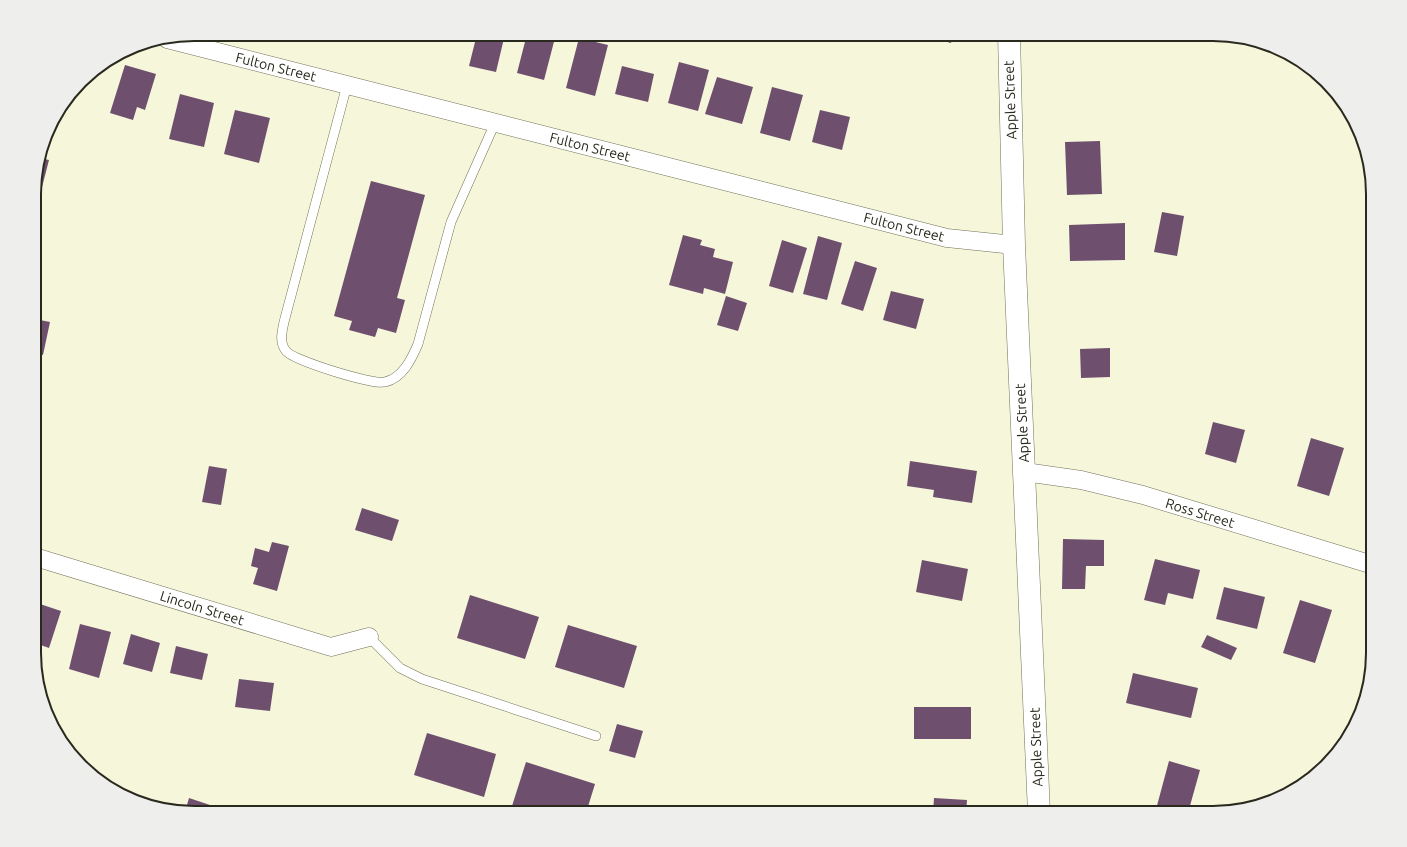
<svg xmlns="http://www.w3.org/2000/svg" width="1407" height="847" viewBox="0 0 1407 847" font-family="Ubuntu,sans-serif">
  <rect width="100%" height="100%" fill="#f6f6da"/>
  <path fill="#6e506e" d="M 477,34 L 505,34 L 496,72 L 469,66 Z
    M 527,34 L 556,34 L 544,80 L 517,73 Z
    M 916,34 L 953,34 L 951,43 Z
    M 579,38 L 608,45 L 595,96 L 566,88 Z
    M 679,62 L 709,70 L 698,111 L 668,103 Z
    M 125,65 L 156,74 L 145,110 L 137,107 L 133,120 L 110,113 Z
    M 622,66 L 654,74 L 648,102 L 615,94 Z
    M 717,77 L 753,87 L 742,124 L 705,114 Z
    M 772,87 L 803,95 L 790,141 L 760,133 Z
    M 180,94 L 214,103 L 204,147 L 169,139 Z
    M 235,110 L 270,118 L 259,163 L 224,154 Z
    M 820,110 L 850,117 L 842,150 L 812,142 Z
    M 1100,141 L 1102,194 L 1067,195 L 1065,142 Z
    M 40,158 L 49,160 L 40,195 L 35,193 L 35,173 Z
    M 371,181 L 425,195 L 397,298 L 405,300 L 396,333 L 378,328 L 375,337 L 349,330 L 352,321 L 334,316 Z
    M 1162,212 L 1184,216 L 1177,256 L 1154,252 Z
    M 1125,223 L 1125,260 L 1070,261 L 1069,225 Z
    M 683,235 L 702,240 L 700,245 L 715,249 L 713,257 L 733,262 L 725,294 L 704,288 L 703,294 L 669,285 Z
    M 818,236 L 842,243 L 827,300 L 803,294 Z
    M 782,240 L 807,248 L 793,293 L 769,286 Z
    M 855,261 L 877,268 L 863,311 L 841,304 Z
    M 891,291 L 924,299 L 916,329 L 883,320 Z
    M 726,296 L 747,303 L 738,331 L 717,325 Z
    M 35,319 L 50,322 L 43,355 L 35,353 Z
    M 1110,348 L 1110,377 L 1081,378 L 1080,349 Z
    M 1213,422 L 1245,430 L 1236,463 L 1205,454 Z
    M 1311,438 L 1344,448 L 1329,496 L 1297,486 Z
    M 910,461 L 977,471 L 972,503 L 933,497 L 934,490 L 907,486 Z
    M 209,466 L 227,469 L 221,505 L 202,502 Z
    M 362,508 L 399,520 L 392,541 L 355,530 Z
    M 1063,539 L 1104,540 L 1104,566 L 1086,566 L 1085,589 L 1062,589 Z
    M 272,542 L 289,546 L 277,591 L 253,584 L 258,568 L 251,566 L 255,548 L 269,552 Z
    M 1155,559 L 1200,570 L 1193,599 L 1168,593 L 1165,605 L 1144,600 Z
    M 922,560 L 968,569 L 962,601 L 916,592 Z
    M 1224,587 L 1265,597 L 1257,629 L 1216,619 Z
    M 470,595 L 539,617 L 525,659 L 457,638 Z
    M 1300,600 L 1332,610 L 1315,663 L 1283,653 Z
    M 37,603 L 61,611 L 49,648 L 35,643 Z
    M 80,624 L 111,632 L 99,678 L 69,669 Z
    M 568,625 L 637,646 L 624,688 L 555,667 Z
    M 131,634 L 160,643 L 152,672 L 123,664 Z
    M 1207,635 L 1237,648 L 1231,660 L 1201,647 Z
    M 176,646 L 208,654 L 202,680 L 170,673 Z
    M 1133,673 L 1198,688 L 1191,718 L 1126,703 Z
    M 239,679 L 274,683 L 270,711 L 235,707 Z
    M 914,707 L 971,707 L 971,739 L 914,739 Z
    M 617,724 L 643,731 L 635,758 L 609,751 Z
    M 427,733 L 496,754 L 484,797 L 414,775 Z
    M 1169,761 L 1200,770 L 1188,813 L 1155,813 Z
    M 526,762 L 595,784 L 586,813 L 535,813 L 512,806 Z
    M 189,798 L 216,807 L 214,813 L 185,812 Z
    M 934,798 L 967,800 L 966,813 L 933,813 Z"/>
  <g fill="none" stroke-linecap="round" stroke-linejoin="round">
    <g stroke="#707158" stroke-width="10">
      <path id="service" d="M 347,85 L 284,322 C 282,332 279,342 286,351 C 294,361 373,385 385,382 C 403,378 412,358 418,344 L 451,222 L 495,123
        M 369,637 L 400,668 L 422,679 L 596,736"/>
    </g>
    <g stroke="#707158" stroke-width="19">
      <path id="minor" d="M 167,39 L 947,238 L 1014,245
        M 1025,472 L 1081,480 L 1143,495 L 1373,565
        M 35,557 L 331,647 L 369,637"/>
    </g>
    <g stroke="#707158" stroke-width="23">
      <path id="tertiary" d="M 1009,34 L 1014,245 L 1039,813"/>
    </g>
    <use href="#service" stroke="#fff" stroke-width="9"/>
    <use href="#minor" stroke="#fff" stroke-width="18"/>
    <use href="#tertiary" stroke="#fff" stroke-width="22"/>
  </g>
  <g text-anchor="middle" stroke-width="4" stroke-linejoin="round" paint-order="stroke">
    <g font-size="14" fill="#29291e" stroke="#fff">
      <text transform="translate(276 67) rotate(14)" y="5">Fulton Street</text>
      <text transform="translate(1010 100) rotate(-92)" y="5">Apple Street</text>
      <text transform="translate(590 147) rotate(14)" y="5">Fulton Street</text>
      <text transform="translate(904 227) rotate(14)" y="5">Fulton Street</text>
      <text transform="translate(1022 423) rotate(-93)" y="5">Apple Street</text>
      <text transform="translate(1200 513) rotate(17)" y="5">Ross Street</text>
      <text transform="translate(202 608) rotate(17)" y="5">Lincoln Street</text>
      <text transform="translate(1036 747) rotate(-92)" y="5">Apple Street</text>
    </g>
  </g>
  <path d="M0 0H1407V847H0ZM194 41H1213A153 153 0 0 1 1366 194V653A153 153 0 0 1 1213 806H194A153 153 0 0 1 41 653V194A153 153 0 0 1 194 41Z" fill="#eeeeed" fill-rule="evenodd"/>
  <path fill="none" stroke="#29291e" stroke-width="2" d="M194 41H1213A153 153 0 0 1 1366 194V653A153 153 0 0 1 1213 806H194A153 153 0 0 1 41 653V194A153 153 0 0 1 194 41Z"/>
</svg>
